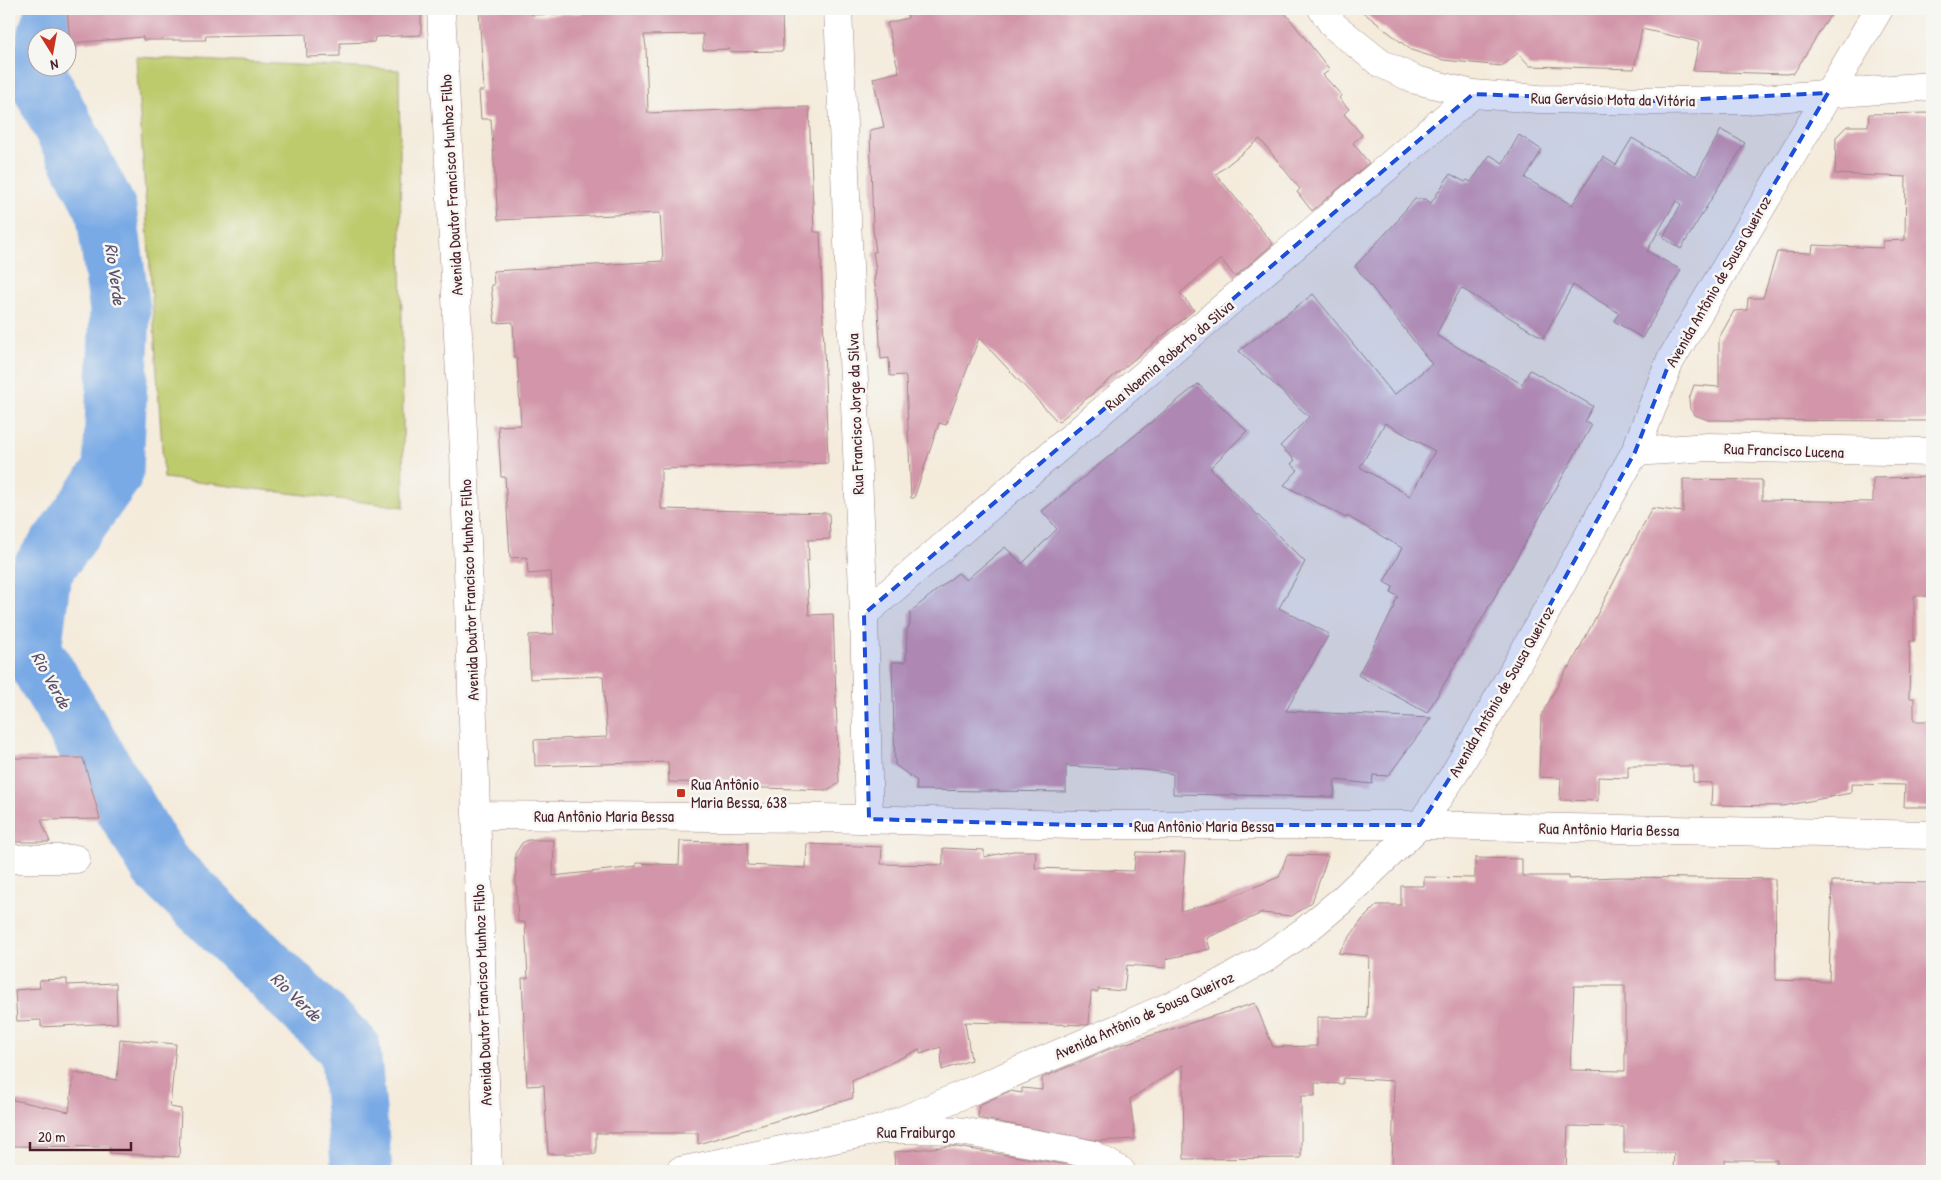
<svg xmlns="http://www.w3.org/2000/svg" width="1941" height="1180" viewBox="0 0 1941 1180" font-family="'Patrick Hand',sans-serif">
  <rect width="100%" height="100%" fill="#f6f6f2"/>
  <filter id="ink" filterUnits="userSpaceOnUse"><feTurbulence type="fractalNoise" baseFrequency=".02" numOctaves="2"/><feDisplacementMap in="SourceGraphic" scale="10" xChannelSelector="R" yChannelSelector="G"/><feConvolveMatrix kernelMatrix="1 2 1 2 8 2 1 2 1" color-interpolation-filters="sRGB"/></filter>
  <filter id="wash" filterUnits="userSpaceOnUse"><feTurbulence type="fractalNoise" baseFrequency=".0096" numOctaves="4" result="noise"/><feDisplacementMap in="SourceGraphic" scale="20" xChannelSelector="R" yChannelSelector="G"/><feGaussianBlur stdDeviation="1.12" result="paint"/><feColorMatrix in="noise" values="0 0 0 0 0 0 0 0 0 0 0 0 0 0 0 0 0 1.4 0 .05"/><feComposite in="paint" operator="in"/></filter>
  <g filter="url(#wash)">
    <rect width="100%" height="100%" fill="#f4ebdb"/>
    <path fill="#becb6d" stroke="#84754c" d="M 136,57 L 399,70 L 404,507 L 164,478 Z"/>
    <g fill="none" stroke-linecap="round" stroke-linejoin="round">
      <path stroke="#7aaae5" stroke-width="61" d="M 47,38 L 57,9
        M 38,64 L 35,72 L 106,209 L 120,310 L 113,472 L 41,572 L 31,650 L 160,865 L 350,1049 L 362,1171"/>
    </g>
    <g id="blocks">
      <path fill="#d295a9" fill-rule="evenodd" d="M 67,9 L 421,9 L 421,35 L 375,37 L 374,42 L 340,43 L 340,56 L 307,57 L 306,34 L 205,36 L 206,40 L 143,40 L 143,37 L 70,43 Z
        M 479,9 L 531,9 L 532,15 L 582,13 L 582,9 L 782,9 L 783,51 L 729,52 L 730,49 L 703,50 L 703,34 L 644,35 L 646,47 L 648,113 L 809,107 L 814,232 L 820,232 L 828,463 L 661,469 L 661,509 L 829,513 L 830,539 L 808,540 L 809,561 L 806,561 L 809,615 L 833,614 L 839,783 L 829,790 L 730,787 L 730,783 L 669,782 L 668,762 L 535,766 L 534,740 L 607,737 L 603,676 L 530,679 L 529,635 L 554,634 L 551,572 L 528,574 L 527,557 L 510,558 L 505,477 L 501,477 L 498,426 L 521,425 L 517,358 L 515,358 L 513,322 L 495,323 L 491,285 L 494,285 L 493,271 L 663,261 L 660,213 L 498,220 L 491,119 L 481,119 L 479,91 L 484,91 Z
        M 906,9 L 1282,9 L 1330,70 L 1323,75 L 1342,96 L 1339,98 L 1349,109 L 1344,114 L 1362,135 L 1353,143 L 1369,163 L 1312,211 L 1297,192 L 1300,189 L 1260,139 L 1216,174 L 1273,244 L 1235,277 L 1221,259 L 1180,293 L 1194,310 L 1058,422 L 979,338 L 946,425 L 939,423 L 914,498 L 911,498 L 906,380 L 905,375 L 890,376 L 889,358 L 881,359 L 877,295 L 874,281 L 876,270 L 873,252 L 876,252 L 873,229 L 870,130 L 884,127 L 873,78 L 899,72 L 887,23 L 908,18 Z
        M 1359,9 L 1834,9 L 1794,73 L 1786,74 L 1693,71 L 1699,42 L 1642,29 L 1634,69 L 1530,66 L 1518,53 L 1502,66 L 1443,60 L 1411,50 Z
        M 1932,113 L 1932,421 L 1708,420 L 1695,415 L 1690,409 L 1689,399 L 1694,385 L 1719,387 L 1719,338 L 1734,311 L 1747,310 L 1748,298 L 1763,298 L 1777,252 L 1812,253 L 1813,245 L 1883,248 L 1883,241 L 1905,240 L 1906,177 L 1835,174 L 1836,137 L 1847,126 L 1868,126 L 1869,114 Z
        M 1721,130 L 1745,143 L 1681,249 L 1663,238 L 1681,204 L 1676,201 L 1647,251 L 1681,270 L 1642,338 L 1614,321 L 1619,313 L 1573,285 L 1543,338 L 1461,288 L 1436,335 L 1522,384 L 1530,370 L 1593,406 L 1585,421 L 1592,425 L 1478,626 L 1427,713 L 1358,675 L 1395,606 L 1394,605 L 1398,596 L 1391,593 L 1393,587 L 1384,582 L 1402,548 L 1347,516 L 1346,518 L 1284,485 L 1298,470 L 1291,464 L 1295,460 L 1280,446 L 1309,417 L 1239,351 L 1313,294 L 1394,395 L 1432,364 L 1355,266 L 1400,218 L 1399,217 L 1415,199 L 1425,199 L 1431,203 L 1450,174 L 1465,182 L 1467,180 L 1471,182 L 1490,155 L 1503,163 L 1519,135 L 1542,150 L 1525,178 L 1572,205 L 1603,157 L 1616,165 L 1632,138 L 1696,176 ZM 1385,423 L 1435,451 L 1410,496 L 1360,467 Z
        M 1198,384 L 1247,431 L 1210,468 L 1305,562 L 1279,608 L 1329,634 L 1286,711 L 1431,718 L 1388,776 L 1373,775 L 1372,784 L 1335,780 L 1334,797 L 1173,794 L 1173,774 L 1145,770 L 1066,766 L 1066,792 L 916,790 L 917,781 L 895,765 L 892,662 L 906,662 L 907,630 L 910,625 L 910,612 L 958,573 L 966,580 L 1005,547 L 1022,564 L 1057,529 L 1042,511 Z
        M 1932,477 L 1932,596 L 1914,596 L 1914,641 L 1910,641 L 1909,698 L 1914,698 L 1914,721 L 1932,721 L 1932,807 L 1904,807 L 1905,785 L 1851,784 L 1851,793 L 1783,806 L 1711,805 L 1712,783 L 1693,782 L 1693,766 L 1628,766 L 1628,778 L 1598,777 L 1598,801 L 1560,800 L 1561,778 L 1539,777 L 1541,716 L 1568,667 L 1570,667 L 1652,508 L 1683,512 L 1683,479 L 1762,480 L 1762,500 L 1873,502 L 1873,478 Z
        M 9,758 L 83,758 L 100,819 L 41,820 L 50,842 L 9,842 Z
        M 528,840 L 554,840 L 553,876 L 636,867 L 636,863 L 679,865 L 680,841 L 748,843 L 747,865 L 806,868 L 807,844 L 882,847 L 881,864 L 943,865 L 943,848 L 984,850 L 984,857 L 1013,851 L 1036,851 L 1035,868 L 1134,871 L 1136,852 L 1185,853 L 1181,911 L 1223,900 L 1279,877 L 1287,855 L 1328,856 L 1312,902 L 1292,916 L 1262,913 L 1207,938 L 1210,949 L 1166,959 L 1166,968 L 1127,965 L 1124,991 L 1098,989 L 1098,992 L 1091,992 L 1089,1024 L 1086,1025 L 965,1022 L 971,1060 L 942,1070 L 941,1047 L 920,1054 L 920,1049 L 852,1081 L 853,1098 L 698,1144 L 698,1133 L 596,1133 L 596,1154 L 548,1154 L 544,1085 L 527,1086 L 522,978 L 528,978 L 525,922 L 518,922 L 515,854 L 522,843 Z
        M 1475,858 L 1522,859 L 1522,876 L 1569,876 L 1569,879 L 1617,877 L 1775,879 L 1776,980 L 1829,982 L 1832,881 L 1932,883 L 1932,933 L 1930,933 L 1932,970 L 1932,1171 L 1777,1171 L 1777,1160 L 1725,1160 L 1725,1171 L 1673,1171 L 1674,1153 L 1624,1153 L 1624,1127 L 1568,1126 L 1566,1171 L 1392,1171 L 1394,1081 L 1343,1078 L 1343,1084 L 1315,1083 L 1315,1096 L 1301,1096 L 1301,1158 L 1184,1159 L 1183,1065 L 1130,1099 L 1135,1139 L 1098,1141 L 978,1118 L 979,1105 L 1010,1091 L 1022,1093 L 1022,1088 L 1042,1090 L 1042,1078 L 1114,1047 L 1255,1003 L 1273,1047 L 1317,1046 L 1317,1017 L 1367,1018 L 1369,956 L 1338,953 L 1362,920 L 1377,905 L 1401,905 L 1401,886 L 1424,886 L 1424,877 L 1475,878 ZM 1574,986 L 1625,986 L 1625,1071 L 1570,1070 Z
        M 67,979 L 67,985 L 116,983 L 117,1023 L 41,1027 L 41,1020 L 17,1021 L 15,990 L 40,988 L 39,980 Z
        M 120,1039 L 176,1044 L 170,1107 L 181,1109 L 179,1157 L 110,1153 L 110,1147 L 9,1146 L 9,1099 L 69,1112 L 74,1073 L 117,1080 Z
        M 951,1146 L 1068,1165 L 1090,1171 L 895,1171 L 894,1152 Z"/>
    </g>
  </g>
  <g filter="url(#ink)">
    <use href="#blocks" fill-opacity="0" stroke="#9f8583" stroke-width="1"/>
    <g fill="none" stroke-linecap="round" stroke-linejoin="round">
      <g stroke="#9f8583" stroke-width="29">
        <path id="street" d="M 441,9 L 464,451 L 488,1171
          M 838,9 L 864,614 L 869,819
          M 1322,9 L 1334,26 L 1380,63 L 1416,80 L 1473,94 L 1539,99 L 1655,101 L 1747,100 L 1932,86
          M 1635,452 L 1709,447 L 1932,452
          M 864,614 L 1473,94
          M 476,815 L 823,818 L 1075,825 L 1420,825 L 1932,835
          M 9,859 L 76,859
          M 882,1129 L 1175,1004 L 1217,985 L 1264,959 L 1306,930 L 1342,900 L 1420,825 L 1453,776 L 1483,725 L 1635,452 L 1670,361 L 1879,9
          M 680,1171 L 882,1129 L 934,1129 L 966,1132 L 1071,1150 L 1093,1155 L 1121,1171"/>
      </g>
      <use href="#street" stroke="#fff" stroke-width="28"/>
    </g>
  </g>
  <path fill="#1d4ed8" fill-opacity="0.2" stroke="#1d4ed8" stroke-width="4" stroke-dasharray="10 6" stroke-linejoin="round" d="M 1828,93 L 1670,361 L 1635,452 L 1483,725 L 1420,825 L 1075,825 L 869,819 L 864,614 L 1473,94 L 1655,101 Z"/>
  <rect fill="#c8321e" stroke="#f6f6f2" stroke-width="2" x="676" y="788" width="10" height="10" rx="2.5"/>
  <g text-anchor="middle" stroke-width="5" stroke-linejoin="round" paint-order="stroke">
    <g font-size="16" fill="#4a1f2b" stroke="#f6f6f2">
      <text transform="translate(1613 99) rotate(1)" y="6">Rua Gervásio Mota da Vitória</text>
      <text transform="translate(451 185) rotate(-93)" y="6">Avenida Doutor Francisco Munhoz Filho</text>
      <text transform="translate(1718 281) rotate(-60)" y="6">Avenida Antônio de Sousa Queiroz</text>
      <text transform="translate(1169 355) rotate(-40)" y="6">Rua Noemia Roberto da Silva</text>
      <text transform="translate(855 414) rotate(-92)" y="6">Rua Francisco Jorge da Silva</text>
      <text transform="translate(1784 450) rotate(2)" y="6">Rua Francisco Lucena</text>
      <text transform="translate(469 590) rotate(-92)" y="6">Avenida Doutor Francisco Munhoz Filho</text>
      <text transform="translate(1501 691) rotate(-60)" y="6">Avenida Antônio de Sousa Queiroz</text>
      <text x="604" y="822">Rua Antônio Maria Bessa</text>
      <text x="1204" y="832">Rua Antônio Maria Bessa</text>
      <text transform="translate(1609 829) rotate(1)" y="6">Rua Antônio Maria Bessa</text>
      <text transform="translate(482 995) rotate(-92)" y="6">Avenida Doutor Francisco Munhoz Filho</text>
      <text transform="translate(1144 1015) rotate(-24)" y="6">Avenida Antônio de Sousa Queiroz</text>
      <text x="916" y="1138">Rua Fraiburgo</text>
    </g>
    <g font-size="16" fill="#4a1f2b" stroke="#f6f6f2" text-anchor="start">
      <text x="691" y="790">Rua Antônio<tspan x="691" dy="18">Maria Bessa, 638</tspan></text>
    </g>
    <g font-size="18" font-style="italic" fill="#5b506c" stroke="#f6f6f2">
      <text transform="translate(115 274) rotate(82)" y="6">Rio Verde</text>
      <text transform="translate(51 680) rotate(61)" y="6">Rio Verde</text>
      <text transform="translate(296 997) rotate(44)" y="6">Rio Verde</text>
    </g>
  </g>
  <rect width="1941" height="1180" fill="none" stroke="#f6f6f2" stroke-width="30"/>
  <g transform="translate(52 52) rotate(169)"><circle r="24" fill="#f6f6f2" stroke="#b1a0a2"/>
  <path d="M0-4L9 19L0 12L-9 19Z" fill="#c8321e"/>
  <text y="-8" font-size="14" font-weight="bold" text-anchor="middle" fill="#4a1f2b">N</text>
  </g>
  <path d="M30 1142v8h101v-8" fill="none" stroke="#4a1f2b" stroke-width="2.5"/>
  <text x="38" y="1142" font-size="15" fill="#4a1f2b" stroke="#f6f6f2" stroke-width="4" paint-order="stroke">20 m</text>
</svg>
